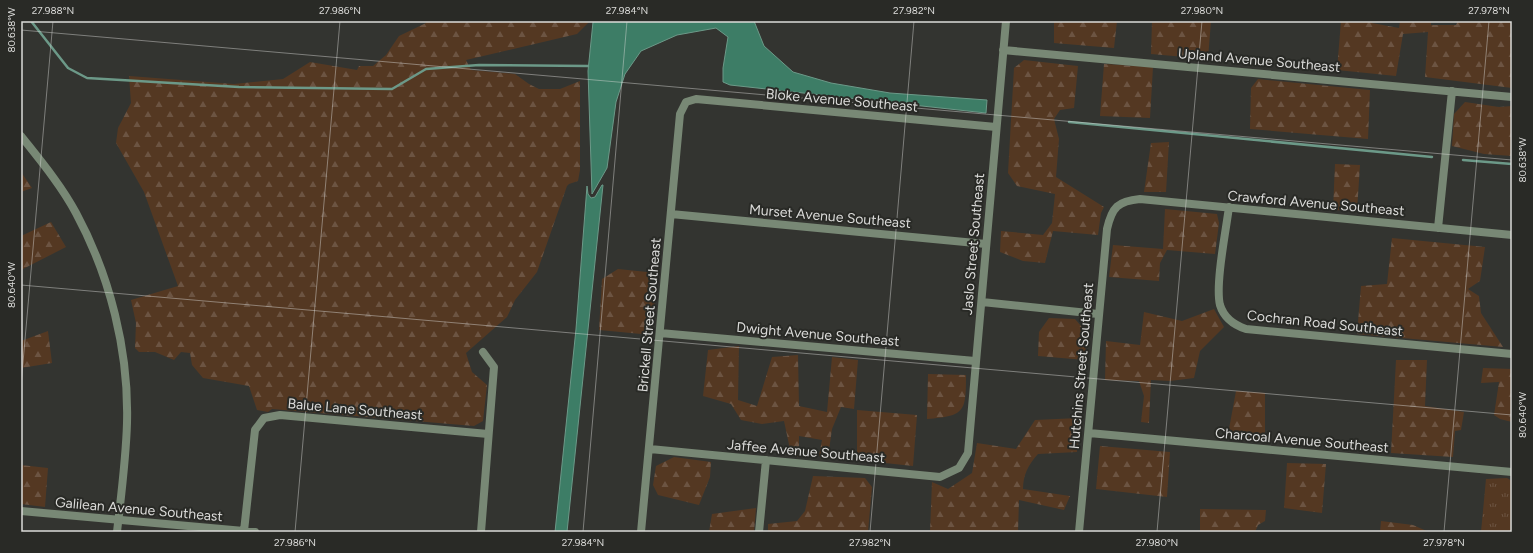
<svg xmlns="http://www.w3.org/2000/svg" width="1533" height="553" viewBox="0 0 1533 553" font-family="Figtree,sans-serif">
  <defs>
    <pattern id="grass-tufts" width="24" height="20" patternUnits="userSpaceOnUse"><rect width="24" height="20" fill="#543822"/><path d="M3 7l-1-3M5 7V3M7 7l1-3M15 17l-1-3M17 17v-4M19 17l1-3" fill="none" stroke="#6c5442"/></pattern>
    <pattern id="forest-firs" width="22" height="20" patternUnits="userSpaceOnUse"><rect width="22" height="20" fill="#543822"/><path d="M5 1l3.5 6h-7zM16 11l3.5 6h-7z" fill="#6c5442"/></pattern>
  </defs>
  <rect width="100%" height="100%" fill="#333430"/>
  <path fill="url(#grass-tufts)" d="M 1507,478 L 1512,481 L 1512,532 L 1481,532 L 1486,479 Z"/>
  <path fill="url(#forest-firs)" d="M 426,21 L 590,21 L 577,34 L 466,60 L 471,70 L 515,74 L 529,84 L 539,89 L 560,89 L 580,81 L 580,170 L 578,181 L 569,184 L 567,186 L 537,272 L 515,300 L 507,317 L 466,353 L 472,372 L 487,385 L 483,421 L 474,426 L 272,409 L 268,412 L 257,410 L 249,386 L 203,378 L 192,365 L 190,353 L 181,352 L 174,360 L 155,352 L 139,352 L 135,348 L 136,323 L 131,300 L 178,286 L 144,192 L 116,143 L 118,128 L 131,103 L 129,76 L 234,84 L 283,79 L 310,62 L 357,70 L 359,66 L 373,66 L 386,55 L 399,36 L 426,23 Z
    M 1054,21 L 1117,21 L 1114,48 L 1054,43 Z
    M 1152,21 L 1211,21 L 1208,59 L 1151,54 Z
    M 1341,21 L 1372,21 L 1372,23 L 1399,28 L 1400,21 L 1431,21 L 1431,25 L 1456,25 L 1458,21 L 1512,21 L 1512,88 L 1425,77 L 1428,32 L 1403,34 L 1396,76 L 1337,70 Z
    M 1024,60 L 1078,66 L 1074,108 L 1060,110 L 1054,119 L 1059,139 L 1056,177 L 1104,207 L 1101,213 L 1098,235 L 1053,231 L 1045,263 L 1023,261 L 1000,252 L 1001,231 L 1043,235 L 1052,223 L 1055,194 L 1017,186 L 1008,173 L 1014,68 Z
    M 1104,64 L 1153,67 L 1150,118 L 1100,116 Z
    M 1258,79 L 1370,90 L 1368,139 L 1250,129 L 1251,88 Z
    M 1465,102 L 1499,107 L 1512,106 L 1512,156 L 1484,154 L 1452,146 L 1454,114 Z
    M 1169,142 L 1166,192 L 1144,192 L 1151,143 Z
    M 1335,164 L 1360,165 L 1357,211 L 1333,210 Z
    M 21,172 L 32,188 L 21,192 Z
    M 1165,209 L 1217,214 L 1219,223 L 1215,254 L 1167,250 L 1160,263 L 1159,281 L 1109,277 L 1113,245 L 1163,249 Z
    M 51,222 L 66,247 L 21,270 L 21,236 Z
    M 1392,238 L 1485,247 L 1480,281 L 1468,289 L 1479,296 L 1481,313 L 1503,347 L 1357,334 L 1361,286 L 1387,284 Z
    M 618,269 L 657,273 L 652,335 L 599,330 L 602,279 Z
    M 1214,309 L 1224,327 L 1200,351 L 1194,378 L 1170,381 L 1151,380 L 1149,423 L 1141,422 L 1144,396 L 1139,381 L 1105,380 L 1106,341 L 1140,345 L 1144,312 L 1182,321 Z
    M 1049,318 L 1075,319 L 1087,333 L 1085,360 L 1038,356 L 1039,332 Z
    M 48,331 L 52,363 L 21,368 L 21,341 Z
    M 739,346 L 738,400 L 757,406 L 772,357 L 798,355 L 799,406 L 827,412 L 832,357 L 858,360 L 854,409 L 841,407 L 832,429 L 828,457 L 819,456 L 822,440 L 799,436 L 799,457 L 791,454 L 784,421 L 762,424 L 741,420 L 731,404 L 703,396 L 708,350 Z
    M 1396,360 L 1427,360 L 1425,406 L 1464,412 L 1461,430 L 1455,431 L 1453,457 L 1391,453 Z
    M 1483,368 L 1512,369 L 1512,422 L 1500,419 L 1494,415 L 1499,382 L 1481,383 Z
    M 928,374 L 966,375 C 966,412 965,416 927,419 Z
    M 1236,391 L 1265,393 L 1265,442 L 1236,438 L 1229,429 Z
    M 857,410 L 917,415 L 913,466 L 857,460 Z
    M 1079,418 L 1077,452 L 1038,454 C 1028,465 1023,475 1023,489 L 1070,496 L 1064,510 L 1019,500 L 1018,532 L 930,532 L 932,482 L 948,489 L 972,473 L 977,443 L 1016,449 L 1035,420 Z
    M 1100,446 L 1170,452 L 1167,497 L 1096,489 Z
    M 674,457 L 711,462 L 710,477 L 699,505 L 658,495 L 653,485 L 656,466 Z
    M 1287,463 L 1326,464 L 1322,513 L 1284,508 Z
    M 21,465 L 48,468 L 45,507 L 21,504 Z
    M 813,476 L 865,478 L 872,487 L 868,532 L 768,532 L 768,524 L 797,521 L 805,511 Z
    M 756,508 L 754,532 L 709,532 L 712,514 Z
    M 1200,509 L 1266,510 L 1265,521 L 1258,525 L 1255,532 L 1200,532 Z
    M 1381,521 L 1413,525 L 1429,532 L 1380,532 Z"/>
  <path fill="#3d7d66" stroke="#6c9988" d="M 595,21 L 754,21 L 764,46 L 793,72 L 831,83 L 890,93 L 987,100 L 986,113 L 730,85 L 723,82 L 723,68 L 728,37 L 716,28 L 677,35 L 641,51 L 625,74 L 616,102 L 607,168 L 592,194 L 588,71 L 593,22 Z
    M 602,185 L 603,185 L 567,532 L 555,532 L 576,329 L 587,186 L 588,194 L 591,198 L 595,197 Z"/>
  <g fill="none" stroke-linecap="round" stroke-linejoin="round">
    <path stroke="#6c9988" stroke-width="2.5" d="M 31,21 L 68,68 L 87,78 L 239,87 L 392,89 L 426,69 L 479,65 L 588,66
      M 1069,122 L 1432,157
      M 1463,160 L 1512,164"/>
    <path stroke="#788875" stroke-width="8" d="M 1003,50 L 1512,97
      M 1229,207 C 1226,230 1215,285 1220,305 C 1224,318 1234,325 1246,329 L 1512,354
      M 671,214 L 986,244
      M 1438,228 L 1452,91
      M 982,302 L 1098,314
      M 660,333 L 975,361
      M 1089,433 L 1512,472
      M 650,449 L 940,477 L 959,468 L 968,453 L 1006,21
      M 21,511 L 255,532
      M 244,531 L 255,430 L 264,418 L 280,415 L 488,434
      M 481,532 L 494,367 L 483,352
      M 641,532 L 680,114 L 686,102 L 696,99 L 996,127
      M 759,532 L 766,460
      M 1079,532 L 1107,229 C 1112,207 1118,201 1140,199 L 1512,235"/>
    <path stroke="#788875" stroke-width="8" d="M 21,136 C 40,160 61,185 76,213 C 110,276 129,351 127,423 C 126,459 121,496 117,532"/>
  </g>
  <path fill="none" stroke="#dbdbd9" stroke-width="1" stroke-opacity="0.45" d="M 21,30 L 1512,160M 21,285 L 1512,415M 21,385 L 53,21M 295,532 L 340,21M 583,532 L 627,21M 870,532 L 914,21M 1157,532 L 1202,21M 1444,532 L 1489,21"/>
  <g text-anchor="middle" stroke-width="4" stroke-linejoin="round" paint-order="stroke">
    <g font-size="14" fill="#dbdbd9" stroke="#292a26">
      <text transform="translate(1259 60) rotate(5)" y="5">Upland Avenue Southeast</text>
      <text transform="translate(842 100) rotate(5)" y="5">Bloke Avenue Southeast</text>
      <text transform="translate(1316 203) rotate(5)" y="5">Crawford Avenue Southeast</text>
      <text transform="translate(830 216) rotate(5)" y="5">Murset Avenue Southeast</text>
      <text transform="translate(973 244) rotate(-85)" y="5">Jaslo Street Southeast</text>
      <text transform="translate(649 315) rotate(-85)" y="5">Brickell Street Southeast</text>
      <text transform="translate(1325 323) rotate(6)" y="5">Cochran Road Southeast</text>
      <text transform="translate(818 334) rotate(5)" y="5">Dwight Avenue Southeast</text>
      <text transform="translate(1081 366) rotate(-85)" y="5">Hutchins Street Southeast</text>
      <text transform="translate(355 409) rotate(5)" y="5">Balue Lane Southeast</text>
      <text transform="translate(1302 440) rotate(5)" y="5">Charcoal Avenue Southeast</text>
      <text transform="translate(806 451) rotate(5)" y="5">Jaffee Avenue Southeast</text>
      <text transform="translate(139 509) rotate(5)" y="5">Galilean Avenue Southeast</text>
    </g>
  </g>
  <rect width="1533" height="553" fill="none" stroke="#292a26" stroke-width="44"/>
  <rect x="22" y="22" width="1489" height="509" fill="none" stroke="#dbdbd9" stroke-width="1.5"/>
  <g font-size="10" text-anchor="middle" fill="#dbdbd9">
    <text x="53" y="14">27.988°N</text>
    <text x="340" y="14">27.986°N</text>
    <text x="627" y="14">27.984°N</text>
    <text x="914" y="14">27.982°N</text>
    <text x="1202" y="14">27.980°N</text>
    <text x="1489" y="14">27.978°N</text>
    <text transform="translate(11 30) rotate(-90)" y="4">80.638°W</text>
    <text transform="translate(1522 160) rotate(-90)" y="4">80.638°W</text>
    <text transform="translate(11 285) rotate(-90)" y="4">80.640°W</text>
    <text transform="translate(1522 415) rotate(-90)" y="4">80.640°W</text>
    <text x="295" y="546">27.986°N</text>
    <text x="583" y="546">27.984°N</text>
    <text x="870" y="546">27.982°N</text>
    <text x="1157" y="546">27.980°N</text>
    <text x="1444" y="546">27.978°N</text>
  </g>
</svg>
